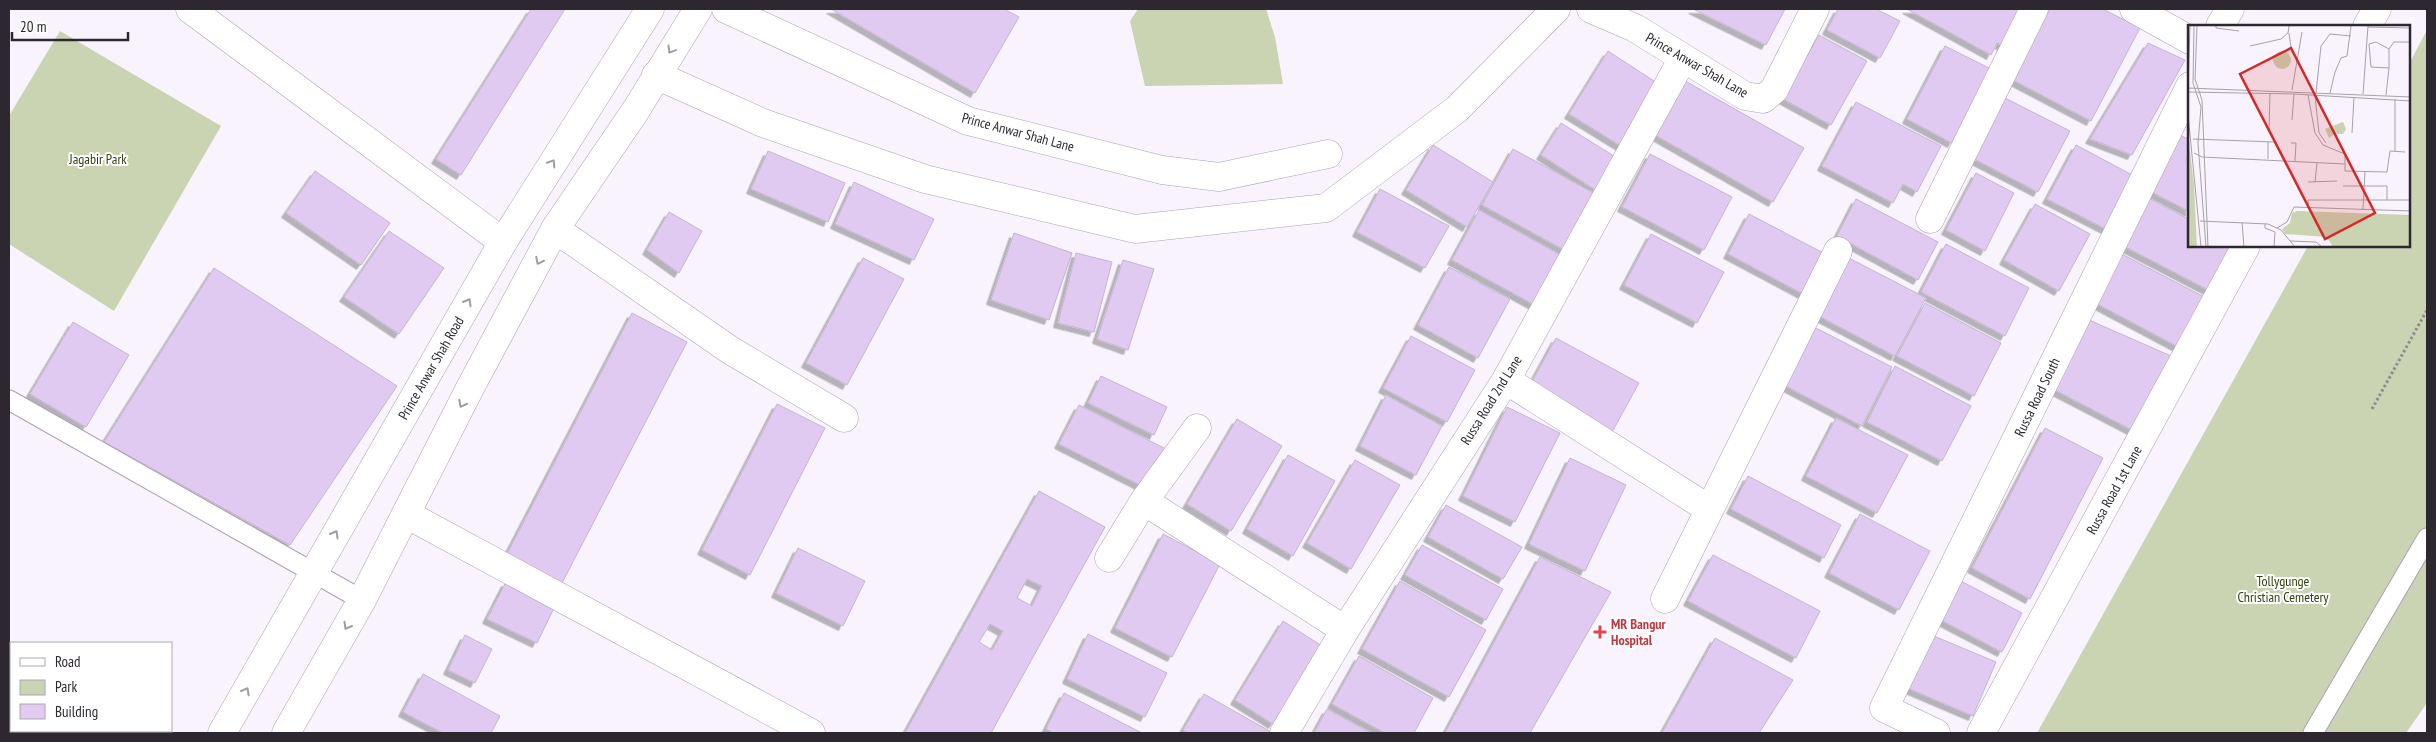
<svg xmlns="http://www.w3.org/2000/svg" width="2436" height="742" viewBox="0 0 2436 742" font-family="'PT Sans Narrow',sans-serif">
  <defs>
    <filter id="shadow"><feDropShadow dx="-4.5" dy="4.5" stdDeviation="0" flood-color="#0004"/></filter>
  </defs>
  <rect width="100%" height="100%" fill="#f8f3fc"/>
  <path fill="#cad3b2" d="M 1138,9 L 1266,9 L 1275,37 L 1283,84 L 1145,86 L 1130,21 Z
    M 2427,30 L 2427,703 L 2406,733 L 2037,733 L 2308,246 L 2410,246 L 2410,62 Z
    M 60,31 L 221,126 L 114,311 L 9,244 L 9,116 Z"/>
  <path fill="#e1caf2" stroke="#c3b6cc" fill-rule="evenodd" filter="url(#shadow)" d="M 531,9 L 565,9 L 461,175 L 436,159 Z
    M 831,9 L 1004,9 L 1019,17 L 975,93 Z
    M 1693,9 L 1785,9 L 1766,45 Z
    M 1838,9 L 1876,9 L 1900,21 L 1880,58 L 1827,30 Z
    M 1907,9 L 2023,9 L 2003,46 L 1997,43 L 1991,55 Z
    M 2050,9 L 2103,9 L 2140,28 L 2091,121 L 2013,80 Z
    M 1819,35 L 1867,61 L 1831,125 L 1783,99 Z
    M 2148,43 L 2185,60 L 2132,155 L 2090,139 Z
    M 1945,46 L 1991,69 L 1952,143 L 1907,119 Z
    M 1608,51 L 1660,85 L 1621,146 L 1569,114 Z
    M 1678,77 L 1804,148 L 1773,202 L 1648,131 Z
    M 2005,98 L 2070,131 L 2038,192 L 1974,159 Z
    M 1856,102 L 1941,146 L 1917,192 L 1903,184 L 1893,203 L 1822,166 Z
    M 1561,123 L 1617,158 L 1597,191 L 1541,155 Z
    M 2174,132 L 2190,140 L 2190,212 L 2144,188 Z
    M 1433,145 L 1493,182 L 1467,227 L 1406,190 Z
    M 2076,145 L 2138,178 L 2110,231 L 2047,199 Z
    M 1513,149 L 1599,196 L 1568,252 L 1482,205 Z
    M 768,151 L 845,183 L 828,222 L 751,189 Z
    M 1650,154 L 1732,197 L 1704,250 L 1622,207 Z
    M 315,171 L 390,223 L 361,265 L 286,213 Z
    M 1976,173 L 2014,193 L 1985,251 L 1946,230 Z
    M 854,182 L 934,219 L 914,260 L 835,224 Z
    M 1380,189 L 1449,226 L 1425,268 L 1357,232 Z
    M 2139,193 L 2190,220 L 2190,246 L 2235,246 L 2212,292 L 2114,241 Z
    M 1856,199 L 1938,242 L 1918,280 L 1837,236 Z
    M 2035,204 L 2090,234 L 2059,291 L 2004,260 Z
    M 1479,210 L 1566,258 L 1540,308 L 1452,260 Z
    M 669,212 L 702,231 L 679,273 L 647,250 Z
    M 1749,214 L 1829,256 L 1807,296 L 1728,254 Z
    M 389,231 L 444,268 L 399,334 L 344,297 Z
    M 1014,233 L 1072,253 L 1049,320 L 991,300 Z
    M 1651,234 L 1724,272 L 1697,323 L 1624,285 Z
    M 1946,244 L 2029,288 L 2005,336 L 1921,292 Z
    M 2114,250 L 2208,299 L 2182,349 L 2088,299 Z
    M 1076,253 L 1112,262 L 1094,332 L 1058,323 Z
    M 1845,256 L 1926,298 L 1895,356 L 1815,314 Z
    M 863,258 L 904,279 L 847,385 L 806,363 Z
    M 1123,260 L 1154,269 L 1128,350 L 1097,339 Z
    M 1449,267 L 1510,299 L 1478,358 L 1418,325 Z
    M 214,268 L 397,386 L 290,545 L 104,442 Z
    M 1925,303 L 2001,343 L 1974,396 L 1897,356 Z
    M 632,313 L 687,342 L 562,583 L 507,554 Z
    M 2089,320 L 2171,356 L 2132,430 L 2049,387 Z
    M 73,322 L 129,355 L 86,427 L 30,394 Z
    M 1810,325 L 1892,367 L 1862,426 L 1780,383 Z
    M 1411,336 L 1475,370 L 1447,422 L 1383,388 Z
    M 1556,338 L 1639,383 L 1611,434 L 1528,389 Z
    M 1895,366 L 1971,406 L 1942,461 L 1867,422 Z
    M 1101,376 L 1167,407 L 1154,435 L 1088,403 Z
    M 1386,395 L 1442,426 L 1416,475 L 1360,446 Z
    M 777,404 L 825,428 L 750,575 L 702,550 Z
    M 1079,405 L 1166,449 L 1146,488 L 1059,444 Z
    M 1507,407 L 1560,433 L 1515,522 L 1463,496 Z
    M 1836,418 L 1908,455 L 1877,513 L 1806,476 Z
    M 1237,419 L 1282,446 L 1231,531 L 1187,504 Z
    M 2045,428 L 2103,458 L 2030,599 L 1972,568 Z
    M 1288,455 L 1335,481 L 1293,556 L 1247,529 Z
    M 1570,458 L 1626,485 L 1585,571 L 1529,544 Z
    M 1355,460 L 1400,485 L 1351,569 L 1307,543 Z
    M 1748,476 L 1841,525 L 1824,558 L 1731,509 Z
    M 1039,491 L 1105,527 L 991,733 L 905,733 ZM 1027,579 L 1042,586 L 1032,606 L 1017,598 ZM 990,624 L 1003,631 L 992,650 L 979,642 Z
    M 1446,505 L 1522,547 L 1503,579 L 1428,537 Z
    M 1860,514 L 1930,551 L 1899,610 L 1829,573 Z
    M 1163,534 L 1220,564 L 1172,657 L 1115,628 Z
    M 1422,545 L 1503,589 L 1486,620 L 1405,575 Z
    M 798,548 L 865,581 L 843,626 L 776,593 Z
    M 1713,555 L 1820,611 L 1796,658 L 1688,601 Z
    M 1540,557 L 1611,592 L 1530,733 L 1445,733 Z
    M 1955,578 L 2022,613 L 2002,652 L 1935,617 Z
    M 1400,581 L 1486,630 L 1449,697 L 1362,649 Z
    M 506,582 L 555,606 L 537,643 L 487,619 Z
    M 1283,621 L 1322,646 L 1273,724 L 1235,700 Z
    M 1088,634 L 1167,673 L 1145,717 L 1067,679 Z
    M 1929,634 L 1996,662 L 1973,716 L 1905,687 Z
    M 465,635 L 492,649 L 475,683 L 448,670 Z
    M 1715,638 L 1793,680 L 1759,733 L 1662,733 Z
    M 1359,656 L 1433,698 L 1414,733 L 1385,733 L 1332,704 Z
    M 423,674 L 500,716 L 491,733 L 443,733 L 403,712 Z
    M 1064,693 L 1142,733 L 1053,733 L 1046,729 Z
    M 1204,694 L 1273,733 L 1188,733 L 1183,730 Z
    M 1327,709 L 1371,733 L 1314,733 Z"/>
  <g fill="none" stroke-linecap="round" stroke-linejoin="round">
    <g stroke="#aea1b6" stroke-width="21">
      <path id="lane" d="M 9,400 L 362,600
        M 2313,733 L 2427,538"/>
    </g>
    <g stroke="#aea1b6" stroke-width="29">
      <path id="street" d="M 190,9 L 503,242
        M 726,9 L 968,121 L 1162,170 L 1219,177 L 1328,154
        M 1591,9 L 1635,28 L 1745,96 L 1763,99 L 1774,90 L 1815,9
        M 2134,9 L 2190,40
        M 2220,26 L 2230,9
        M 2367,26 L 2377,9
        M 656,75 L 763,123 L 925,179 L 1135,229 L 1326,208 L 1457,109 L 1556,9
        M 1930,219 L 2034,9
        M 555,229 L 730,350 L 844,418
        M 1506,380 L 1709,509
        M 1144,501 L 1197,428
        M 406,514 L 811,733
        M 1109,558 L 1144,501 L 1345,630
        M 1665,599 L 1838,251
        M 1284,733 L 1345,630 L 1506,380 L 1683,58
        M 1936,733 L 1884,708 L 2190,86
        M 1981,733 L 2246,246"/>
    </g>
    <g stroke="#aea1b6" stroke-width="29">
      <path id="secondary" d="M 222,733 L 503,242 L 650,9
        M 286,733 L 362,600 L 470,388 L 555,229 L 636,110 L 698,9"/>
    </g>
    <path stroke="#8f8a92" stroke-width="3" stroke-dasharray="2.5 2.5" stroke-linecap="butt" d="M 2372,409 L 2427,310"/>
    <use href="#lane" stroke="#fff" stroke-width="19"/>
    <use href="#street" stroke="#fff" stroke-width="28"/>
    <use href="#secondary" stroke="#fff" stroke-width="28"/>
  </g>
  <defs><path id="oneway-chevron" d="M-2-3.5L2.5 0L-2 3.5" fill="none" stroke-width="1.6" stroke-linecap="round" stroke-linejoin="round" transform="scale(1.25)"/></defs>
  <g stroke="#a09ea2">
    <use href="#oneway-chevron" transform="translate(671 50) rotate(121)"/>
    <use href="#oneway-chevron" transform="translate(552 163) rotate(-58)"/>
    <use href="#oneway-chevron" transform="translate(539 261) rotate(117)"/>
    <use href="#oneway-chevron" transform="translate(468 302) rotate(-60)"/>
    <use href="#oneway-chevron" transform="translate(462 404) rotate(117)"/>
    <use href="#oneway-chevron" transform="translate(335 534) rotate(-60)"/>
    <use href="#oneway-chevron" transform="translate(347 626) rotate(120)"/>
    <use href="#oneway-chevron" transform="translate(246 691) rotate(-61)"/>
  </g>
  <path fill="#e0444e" stroke="#fff" stroke-width="2" d="M1597.5 624.5h5v5h5v5h-5v5h-5v-5h-5v-5h5z"/>
  <g text-anchor="middle" stroke-width="4" stroke-linejoin="round" paint-order="stroke">
    <g font-size="14" fill="#2d2830" stroke="#fff">
      <text transform="translate(1697 65) rotate(30)" y="5">Prince Anwar Shah Lane</text>
      <text transform="translate(1018 132) rotate(15)" y="5">Prince Anwar Shah Lane</text>
      <text transform="translate(431 368) rotate(-60)" y="5">Prince Anwar Shah Road</text>
      <text transform="translate(2037 397) rotate(-64)" y="5">Russa Road South</text>
      <text transform="translate(1491 400) rotate(-58)" y="5">Russa Road 2nd Lane</text>
      <text transform="translate(2114 490) rotate(-61)" y="5">Russa Road 1st Lane</text>
    </g>
    <g font-size="14" fill="#36400e" stroke="#fff">
      <text x="98" y="164">Jagabir Park</text>
      <text x="2283" y="586">Tollygunge<tspan x="2283" dy="16">Christian Cemetery</tspan></text>
    </g>
    <g font-size="14" font-weight="bold" fill="#be3a42" stroke="#fff" text-anchor="start">
      <text x="1611" y="629">MR Bangur<tspan x="1611" dy="16">Hospital</tspan></text>
    </g>
  </g>
  <g transform="translate(2188 25)">
    <rect width="222" height="222" fill="#f8f3fc"/>
    <path d="M85 35a9 9 0 1 1 18 0a9 9 0 1 1-18 0ZM 155,97 L 158,104 L 155,109 L 147,109 L 141,113 L 137,104 ZM 0,108 L 6,160 L 9,222 L 0,222 ZM 109,186 L 222,190 L 222,222 L 145,222 L 139,212 L 97,209 L 94,204 L 102,198 L 104,188 Z" fill="#cad3b2"/>
    <path fill="none" stroke="#a7a2aa" stroke-width="1" d="M 6,1 L 5,58 L 13,82 L 10,118 L 18,222M 9,1 L 7,54 L 14,75 L 20,222M 28,1 L 28,3 L 51,6M 180,2 L 223,3M 101,8 L 103,23M 62,21 L 93,14 L 100,8 L 101,1M 201,24 L 206,17 L 223,17M 0,59 L 2,1M 0,63 L 223,72M 104,65 L 114,7M 0,67 L 106,69 L 223,76M 128,68 L 133,21 L 142,9 L 163,11M 142,68 L 147,47 L 153,33 L 159,31 L 163,1M 175,69 L 180,1M 120,70 L 127,108 L 135,120 L 157,129 L 157,146 L 199,147 L 202,126 L 217,127M 198,70 L 201,43 L 201,24 L 188,17 L 181,19 L 183,42 L 201,43M 127,71 L 131,108 L 138,118M 0,89 L 13,222M 104,95 L 106,69M 81,105 L 82,68M 164,108 L 166,72M 5,114 L 86,117M 80,117 L 80,134M 103,118 L 108,118 L 107,136M 207,126 L 207,74M 6,128 L 14,132 L 157,139M 120,157 L 149,156M 127,157 L 129,138M 155,161 L 199,161 L 199,175M 120,183 L 120,175 L 223,175M 175,184 L 177,146M 12,196 L 80,199 L 93,205 L 107,222M 54,197 L 56,222M 77,199 L 77,203 L 87,207 L 86,222M 89,203 L 99,197 L 106,182 L 223,186M 102,216 L 128,217 L 134,222"/>
    <path fill="#d62828" fill-opacity="0.15" stroke="#d62828" stroke-width="2.5" d="M 103,23 L 187,188 L 137,214 L 52,49 Z"/>
    <rect width="222" height="222" fill="none" stroke="#2d2830" stroke-width="2.5"/>
  </g>
  <rect width="2436" height="742" fill="none" stroke="#2d2830" stroke-width="20"/>
  <rect x="10" y="642" width="162" height="90" fill="#ffffff" stroke="#aba9ac"/>
  <rect x="20" y="658" width="25" height="8" fill="#ffffff" stroke="#aba9ac"/>
  <text x="55" y="667" font-size="15" fill="#2d2830">Road</text>
  <rect x="20" y="680" width="25" height="15" fill="#cad3b2" stroke="#aba9ac"/>
  <text x="55" y="692" font-size="15" fill="#2d2830">Park</text>
  <rect x="20" y="704" width="25" height="15" fill="#e1caf2" stroke="#aba9ac"/>
  <text x="55" y="717" font-size="15" fill="#2d2830">Building</text>
  <path d="M12 32v8h116v-8" fill="none" stroke="#2d2830" stroke-width="2.5"/>
  <text x="20" y="32" font-size="15" fill="#2d2830" stroke="#ffffff" stroke-width="4" paint-order="stroke">20 m</text>
</svg>
